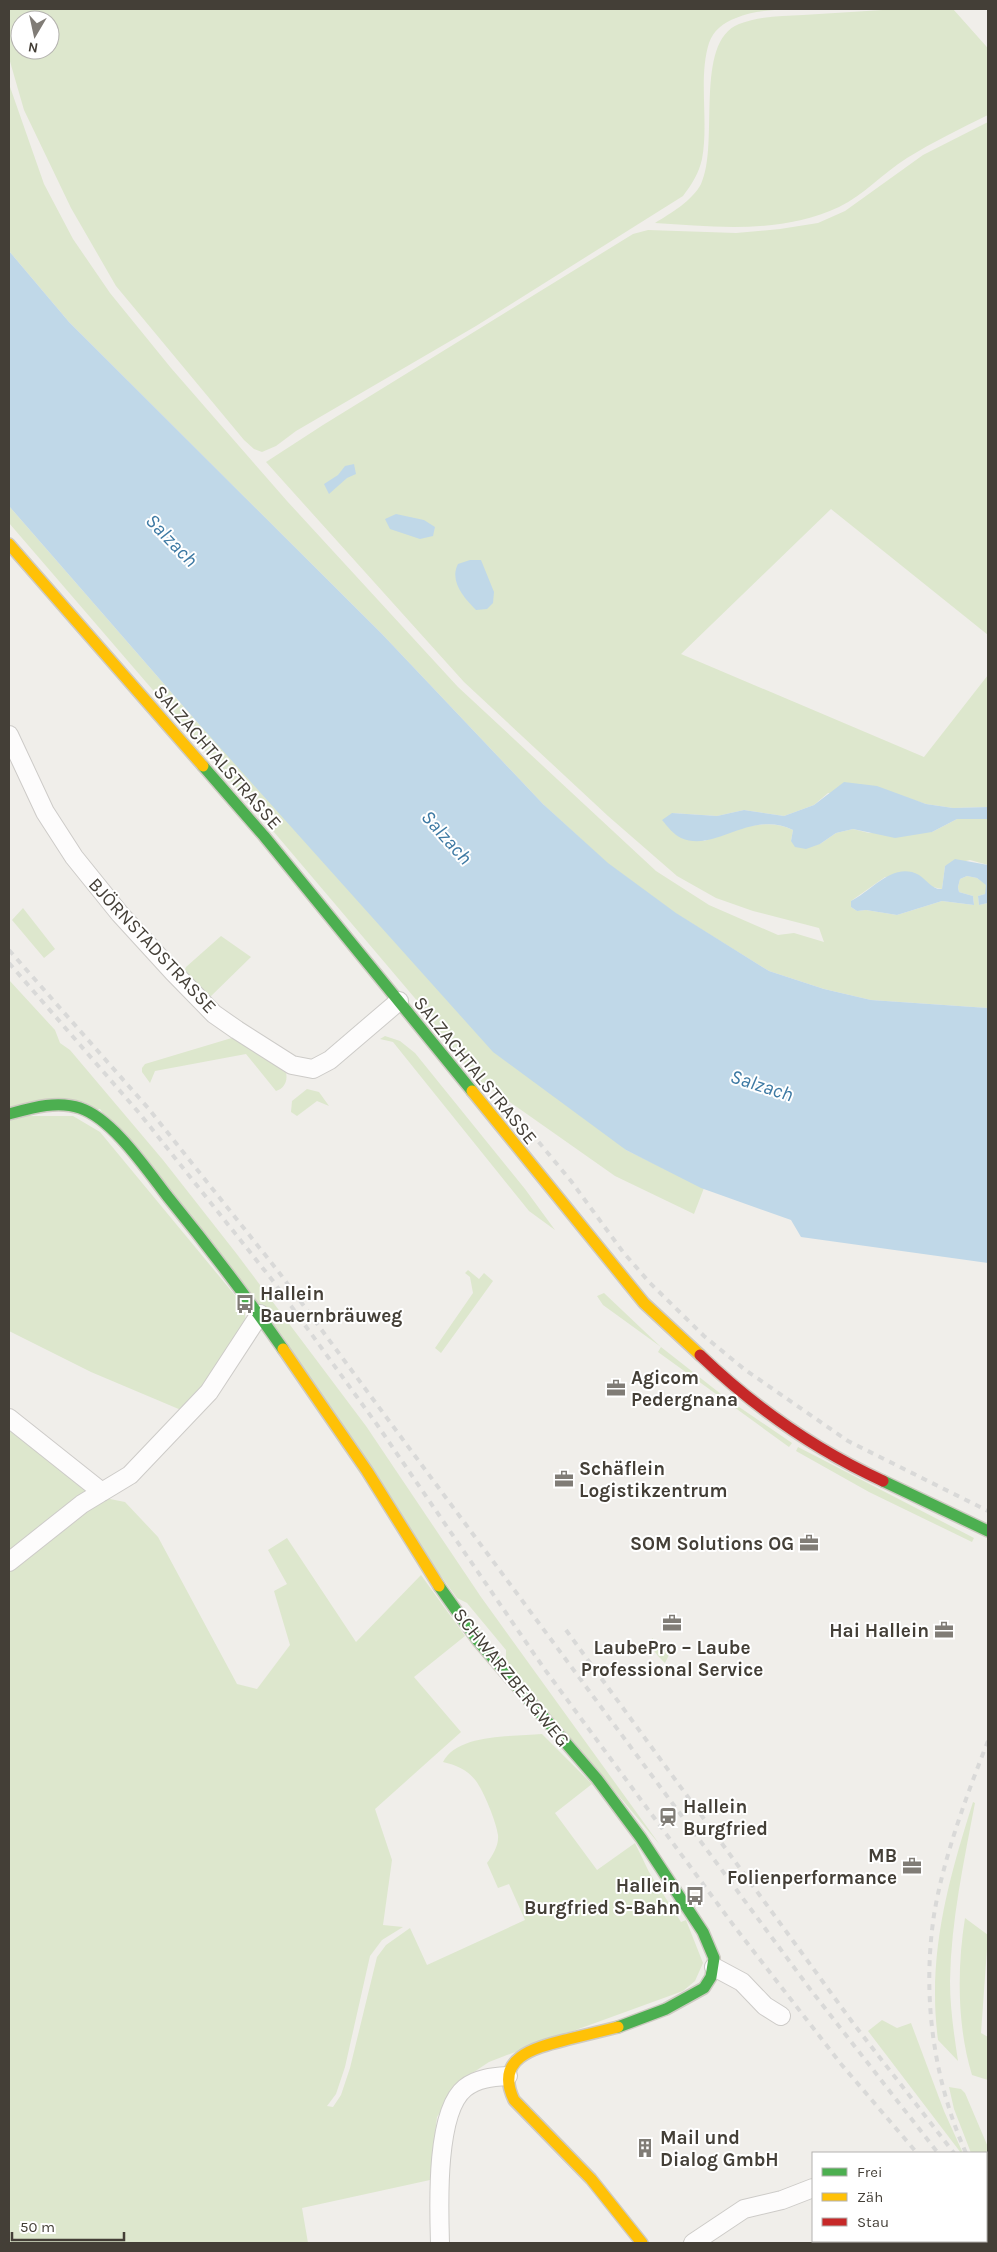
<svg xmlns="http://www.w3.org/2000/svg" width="997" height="2252" viewBox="0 0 997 2252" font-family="Karla,sans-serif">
  <rect width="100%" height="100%" fill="#f0eeea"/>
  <path fill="#dde7cd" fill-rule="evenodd" d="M 9,9 L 812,9 C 788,10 758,8 736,18 C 724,22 713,31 709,43 C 698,78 709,122 702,159 C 699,173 692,184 683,196 L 476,326 L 296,431 L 276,446 L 262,452 L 254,449 L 244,440 L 116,286 L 71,208 L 24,110 L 9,58 ZM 20,20 L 50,20 L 50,50 L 20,50 Z
    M 898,9 L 953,9 L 986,46 L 988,49 L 988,115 C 961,128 933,142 907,158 C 884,172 864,195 839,207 C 782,234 716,227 655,223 C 671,213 692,201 701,184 C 720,144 693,42 739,24 C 759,16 782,16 803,15 C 835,13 867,11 898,9 Z
    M 9,84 L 44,184 L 73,239 L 110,293 L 171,368 L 287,501 L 458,687 L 656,871 L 709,905 L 778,935 L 794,933 L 824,942 L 819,928 L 753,911 L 716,898 L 677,876 L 608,816 L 464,682 L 266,462 L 323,425 L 633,234 L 648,230 L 736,233 L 780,229 L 818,223 L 845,211 L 923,155 L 988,122 L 988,635 L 831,509 L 681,654 L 924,757 L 988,675 L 988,807 L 953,808 L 926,804 L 904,797 L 828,793 L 814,805 L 784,816 L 744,810 L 717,816 L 672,813 L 704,841 C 733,831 763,816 793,830 L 791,841 L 820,844 L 836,833 L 853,829 L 869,833 L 932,832 L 957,819 L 988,819 L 988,865 L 970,860 L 945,866 L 942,889 L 885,877 L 851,901 L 851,907 L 857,911 L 866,910 L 897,915 L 942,901 L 974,905 L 973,896 L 959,892 L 958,887 L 960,879 L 967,876 L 977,878 L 987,885 L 985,894 L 978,896 L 979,905 L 988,903 L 988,1008 L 871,1000 L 824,989 L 769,971 L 675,913 L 607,863 L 543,804 L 382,634 L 69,322 L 9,251 Z
    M 9,506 L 198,723 L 626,1150 L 704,1188 L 694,1214 L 615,1176 L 474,1077 L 419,1003 L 189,732 L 9,523 Z
    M 23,908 L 55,949 L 44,958 L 12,920 Z
    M 221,936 L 251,957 L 208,999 L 184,972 L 186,967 Z
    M 9,980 L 55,1030 L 60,1043 L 70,1050 L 163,1160 L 236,1253 L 366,1426 L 481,1597 L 660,1845 L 506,1661 L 506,1650 L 467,1603 L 457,1598 L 100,1109 L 9,1107 Z
    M 385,1036 L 400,1041 L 415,1053 L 525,1189 L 555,1230 L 529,1211 L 393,1042 L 380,1039 Z
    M 235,1037 L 286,1073 C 288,1081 284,1089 276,1091 L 246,1054 L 155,1071 L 150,1083 L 142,1072 L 142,1068 L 145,1064 Z
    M 307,1089 L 319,1092 L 329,1106 L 317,1101 L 297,1116 L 291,1112 L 292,1101 Z
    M 27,1116 L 73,1116 L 100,1132 L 243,1305 L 246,1320 L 206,1384 L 181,1410 L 91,1372 L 9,1331 L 9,1121 Z
    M 468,1270 L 479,1279 L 484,1273 L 493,1281 L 441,1353 L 435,1348 L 473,1293 L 470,1277 L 465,1273 Z
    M 604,1293 L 661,1347 L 726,1398 L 792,1443 L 789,1447 L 658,1352 L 661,1347 L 603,1305 L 597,1296 Z
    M 9,1426 L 92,1489 L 9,1558 Z
    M 798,1447 L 974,1538 L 972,1542 L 869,1492 L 796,1451 Z
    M 105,1498 L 125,1502 L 158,1537 L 237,1684 L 257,1689 L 290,1645 L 274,1591 L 287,1584 L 268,1550 L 287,1538 L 356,1642 L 421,1575 L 465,1636 L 414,1677 L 461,1732 L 375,1809 L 392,1860 L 383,1925 L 403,1927 L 382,1940 L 370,1956 L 345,2067 L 336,2094 L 327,2106 L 333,2107 L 341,2095 L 350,2068 L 377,1957 L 386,1945 L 410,1928 L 427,1965 L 525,1920 L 509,1884 L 498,1888 L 487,1863 C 493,1855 499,1845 498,1835 C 496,1821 484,1792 476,1781 C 468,1770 456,1765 443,1762 C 458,1733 513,1737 542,1734 L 592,1784 L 555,1813 L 597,1870 L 635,1843 L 649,1872 L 681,1922 L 686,1920 L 703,1963 L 695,1981 L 683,1991 L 507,2055 L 489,2062 L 465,2078 L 437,2117 L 430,2180 L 302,2208 L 308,2243 L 9,2243 L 9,1569 L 91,1503 Z
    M 652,1638 L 671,1651 L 665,1663 C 658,1656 649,1648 652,1638 Z
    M 973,1802 L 975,1803 C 964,1861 951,1921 950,1981 C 950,2008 954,2034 958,2061 L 938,2040 C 927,1956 948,1881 973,1802 Z
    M 965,1918 L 988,1935 L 981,2033 L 988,2037 L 988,2080 L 972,2075 C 957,2026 957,1968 965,1918 Z
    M 882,2020 L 897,2028 L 911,2023 L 944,2111 L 962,2151 L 961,2153 L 868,2031 Z
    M 949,2087 L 961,2089 L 965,2093 L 988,2147 L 988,2183 L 986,2179 L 986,2153 L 971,2153 L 954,2109 Z
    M 867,2241 L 954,2241 L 956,2243 L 868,2243 Z"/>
  <path fill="#c0d8e8" d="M 9,251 L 69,322 L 382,634 L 543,804 L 608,863 L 676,913 L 769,971 L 824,989 L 871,1000 L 988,1008 L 988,1263 L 801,1237 L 791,1220 L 701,1188 L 626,1150 L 493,1052 L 198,723 L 9,506 Z
    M 354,464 L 356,474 L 347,478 L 329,494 L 324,484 L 338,475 L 345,466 Z
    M 396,514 L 424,520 L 435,527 L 433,536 L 420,539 L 390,529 L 385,519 Z
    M 470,560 L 481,560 L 494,592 L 493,603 L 487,609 L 476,610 C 464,598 449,581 458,564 Z
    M 844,782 L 877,786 L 926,804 L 953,808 L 988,807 L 988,819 L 957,819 L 932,832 L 895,838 L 853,829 L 836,833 L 820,844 L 806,849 L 795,847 L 791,841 L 793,830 C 750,809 716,853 681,838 C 674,835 667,826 662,820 L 672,813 L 717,816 L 744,810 L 784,816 L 814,805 Z
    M 955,859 L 988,865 L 988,903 L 979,905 L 978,896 L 985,894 L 986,885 L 977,878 L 967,876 L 960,879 L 958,887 L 959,892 L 973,896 L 974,905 L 942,901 L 897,915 L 866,910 L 857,911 L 851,907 L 851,901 C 872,891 893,861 919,875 C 927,880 932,890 942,889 L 945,866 Z"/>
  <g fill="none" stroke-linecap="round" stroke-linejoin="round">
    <g stroke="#cdcbc8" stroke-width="20">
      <path id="street" d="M 9,735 L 45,812 L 74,857 L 120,914 L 173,972 L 214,1014 L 237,1030 L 292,1065 L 313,1069 L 330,1060 L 399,1001
        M 9,1418 L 102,1492
        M 9,1562 L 82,1504 L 130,1475 L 209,1392 L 260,1314
        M 714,1967 L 742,1982 L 765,2006 L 781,2016
        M 440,2243 C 439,2208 435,2112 465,2088 C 477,2078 493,2077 508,2076
        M 693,2243 L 744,2209 L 782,2200 L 813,2188"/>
    </g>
    <g stroke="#cecac2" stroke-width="14">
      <path id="fast" d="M 203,766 L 264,836 L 472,1091
        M 9,1114 C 31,1108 57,1100 80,1108 C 113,1119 147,1170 168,1197 C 208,1246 246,1296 283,1349
        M 883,1481 L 988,1531
        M 439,1586 L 478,1641 L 597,1779 L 641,1838 L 703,1932 L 714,1958 L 711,1977 L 704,1988 L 666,2009 L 618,2027"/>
    </g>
    <g stroke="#cecac2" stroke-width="14">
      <path id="slow" d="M 9,544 L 203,766
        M 472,1091 L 644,1303 L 700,1355
        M 283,1349 L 367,1471 L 439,1586
        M 618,2027 C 602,2031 585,2035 569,2039 C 538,2047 493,2056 514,2100 L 591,2179 L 642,2243"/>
    </g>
    <g stroke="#cecac2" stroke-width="14">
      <path id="jam" d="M 700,1355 C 753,1406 816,1450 883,1481"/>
    </g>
    <use href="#street" stroke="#fdfcfc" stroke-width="18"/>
    <use href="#fast" stroke="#4caf50" stroke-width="11"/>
    <use href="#slow" stroke="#ffc107" stroke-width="11"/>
    <use href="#jam" stroke="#c62828" stroke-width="11"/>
    <path stroke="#d9d9d8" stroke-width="4" stroke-dasharray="6 6" stroke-linecap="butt" d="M 9,950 L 148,1108 L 278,1271 L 810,1989 L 938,2153
      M 9,963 L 140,1114 L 273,1281 L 378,1426 L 543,1667 L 734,1926 L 841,2064 L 917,2153
      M 508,1105 L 571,1181 L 623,1252 L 650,1283 L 704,1336 L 744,1369 L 848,1441 L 988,1511
      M 566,1630 L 853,2023 L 954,2153
      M 966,2153 C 933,2079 922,1995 934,1915 C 943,1859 967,1794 988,1741
      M 986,2190 L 988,2193
      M 986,2213 L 988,2216
      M 986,2231 L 988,2233"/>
  </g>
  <defs>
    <g id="bus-bare" transform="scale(1.5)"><path d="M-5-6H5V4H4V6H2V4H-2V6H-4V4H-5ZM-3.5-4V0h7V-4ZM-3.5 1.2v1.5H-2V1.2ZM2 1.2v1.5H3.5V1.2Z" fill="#807c76" stroke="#fff" stroke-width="2.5" paint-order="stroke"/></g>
    <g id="office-bare" transform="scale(1.5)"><path d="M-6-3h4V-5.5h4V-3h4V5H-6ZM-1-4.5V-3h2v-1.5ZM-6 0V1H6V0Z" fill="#807c76" stroke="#fff" stroke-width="2.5" paint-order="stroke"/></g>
    <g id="station-bare" transform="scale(1.5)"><path d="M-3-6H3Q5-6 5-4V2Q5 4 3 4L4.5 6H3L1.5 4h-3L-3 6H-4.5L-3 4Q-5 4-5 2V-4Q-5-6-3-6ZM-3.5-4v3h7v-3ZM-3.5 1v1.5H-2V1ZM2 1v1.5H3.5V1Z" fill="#807c76" stroke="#fff" stroke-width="2.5" paint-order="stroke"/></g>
    <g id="building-bare" transform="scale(1.5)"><path d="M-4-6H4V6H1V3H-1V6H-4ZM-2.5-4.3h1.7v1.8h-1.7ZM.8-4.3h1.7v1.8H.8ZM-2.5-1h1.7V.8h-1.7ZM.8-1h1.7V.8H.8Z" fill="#807c76" stroke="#fff" stroke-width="2.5" paint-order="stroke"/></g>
  </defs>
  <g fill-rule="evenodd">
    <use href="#bus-bare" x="245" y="1304"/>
    <use href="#office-bare" x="616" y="1388"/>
    <use href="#office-bare" x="564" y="1479"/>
    <use href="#office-bare" x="809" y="1543"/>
    <use href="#office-bare" x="672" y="1623"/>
    <use href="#office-bare" x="944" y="1630"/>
    <use href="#station-bare" x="668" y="1817"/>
    <use href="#office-bare" x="912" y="1866"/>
    <use href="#bus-bare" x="695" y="1896"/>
    <use href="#building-bare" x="645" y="2148"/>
  </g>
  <g text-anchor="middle" stroke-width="4" stroke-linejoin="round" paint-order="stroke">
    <g font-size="19" fill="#443f37" stroke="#fff">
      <text transform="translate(218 757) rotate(49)" y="7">SALZACHTALSTRASSE</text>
      <text transform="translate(153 945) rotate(47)" y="7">BJÖRNSTADSTRASSE</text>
      <text transform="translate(476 1070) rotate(51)" y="7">SALZACHTALSTRASSE</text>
      <text transform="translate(512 1677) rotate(51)" y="7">SCHWARZBERGWEG</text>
    </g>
    <g font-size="19" font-weight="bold" fill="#443f37" stroke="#fff" text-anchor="start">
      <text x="260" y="1300">Hallein<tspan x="260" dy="22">Bauernbräuweg</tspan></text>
      <text x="631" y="1384">Agicom<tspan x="631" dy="22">Pedergnana</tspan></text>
      <text x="579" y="1475">Schäflein<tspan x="579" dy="22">Logistikzentrum</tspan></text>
      <text x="794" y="1550" text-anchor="end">SOM Solutions OG</text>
      <text x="929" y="1637" text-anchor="end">Hai Hallein</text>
      <text x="672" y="1654" text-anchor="middle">LaubePro – Laube<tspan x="672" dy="22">Professional Service</tspan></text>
      <text x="683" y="1813">Hallein<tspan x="683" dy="22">Burgfried</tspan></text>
      <text x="897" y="1862" text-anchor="end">MB<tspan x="897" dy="22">Folienperformance</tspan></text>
      <text x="680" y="1892" text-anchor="end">Hallein<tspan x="680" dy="22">Burgfried S-Bahn</tspan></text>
      <text x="660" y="2144">Mail und<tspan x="660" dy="22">Dialog GmbH</tspan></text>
    </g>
    <g font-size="20" font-style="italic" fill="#3d79a3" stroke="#fff">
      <text transform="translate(172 540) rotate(46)" y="7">Salzach</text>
      <text transform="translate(447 837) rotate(48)" y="7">Salzach</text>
      <text transform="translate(762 1085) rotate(18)" y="7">Salzach</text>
    </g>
  </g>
  <rect width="997" height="2252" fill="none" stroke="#443f37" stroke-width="20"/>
  <rect x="812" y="2152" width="175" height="90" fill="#ffffff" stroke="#b4b2af"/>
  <rect x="822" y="2168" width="25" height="8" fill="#4caf50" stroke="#b4b2af"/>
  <text x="857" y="2177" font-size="15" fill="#443f37">Frei</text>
  <rect x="822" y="2193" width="25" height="8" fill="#ffc107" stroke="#b4b2af"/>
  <text x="857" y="2202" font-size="15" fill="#443f37">Zäh</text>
  <rect x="822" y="2218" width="25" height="8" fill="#c62828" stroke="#b4b2af"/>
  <text x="857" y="2227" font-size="15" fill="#443f37">Stau</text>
  <g transform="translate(35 35) rotate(189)"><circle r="24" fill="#ffffff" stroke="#b4b2af"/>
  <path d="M0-4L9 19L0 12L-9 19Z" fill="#807c76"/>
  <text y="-8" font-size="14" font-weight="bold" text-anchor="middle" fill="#443f37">N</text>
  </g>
  <path d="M12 2232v8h112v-8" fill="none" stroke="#443f37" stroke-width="2.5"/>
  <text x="20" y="2232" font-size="15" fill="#443f37" stroke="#ffffff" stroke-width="4" paint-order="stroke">50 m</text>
</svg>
